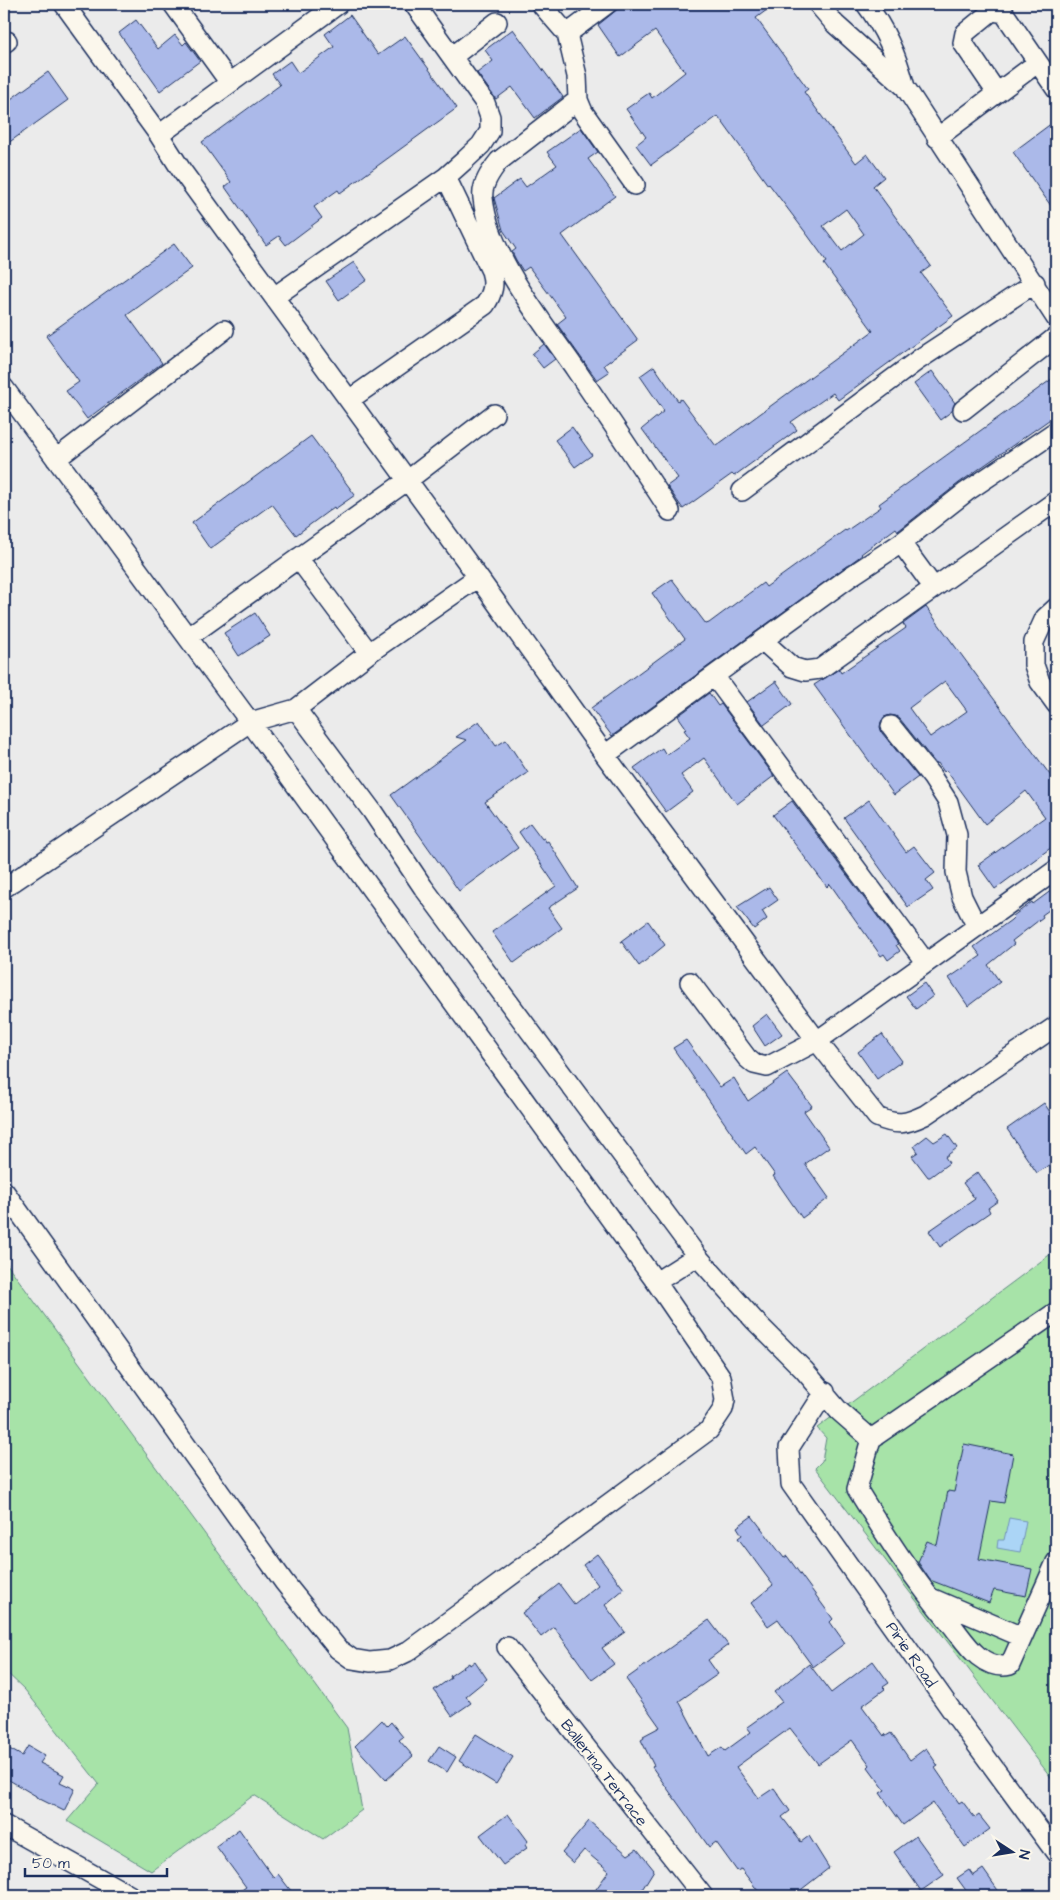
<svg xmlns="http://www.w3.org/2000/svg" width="1060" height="1900" viewBox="0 0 1060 1900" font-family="'Architects Daughter',sans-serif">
  <rect width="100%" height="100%" fill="#ebebeb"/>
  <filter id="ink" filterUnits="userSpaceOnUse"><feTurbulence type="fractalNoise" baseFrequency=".02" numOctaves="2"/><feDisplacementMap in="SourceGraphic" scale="10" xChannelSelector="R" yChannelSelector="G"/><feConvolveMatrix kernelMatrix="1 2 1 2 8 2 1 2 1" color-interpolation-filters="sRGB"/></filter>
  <g filter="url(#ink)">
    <path fill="#a7e3a8" stroke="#618983" d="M 1056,1250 L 1056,1784 L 815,1468 L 822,1461 L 826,1438 L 817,1428 Z
      M 4,1260 L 347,1728 L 362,1810 L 323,1839 L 254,1795 L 151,1871 L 67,1821 L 99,1784 L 25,1690 L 4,1670 Z"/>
    <path fill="#abd5f6" stroke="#7193b9" d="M 1009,1518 L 1026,1521 L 1020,1552 L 997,1548 L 998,1540 L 1004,1540 Z"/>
    <path fill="#abb9e9" stroke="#1b2f5e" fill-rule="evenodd" d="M 624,4 L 775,4 L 756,18 L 808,89 L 804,92 L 856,163 L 867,154 L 884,177 L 873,186 L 931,266 L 921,273 L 953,316 L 838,400 L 833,393 L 791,422 L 797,430 L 734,476 L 732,474 L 683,509 L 667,486 L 678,478 L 642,429 L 664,411 L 640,376 L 654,366 L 678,401 L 681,399 L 716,446 L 873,331 L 824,264 L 827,262 L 809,237 L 769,184 L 768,185 L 718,116 L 651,165 L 636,145 L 646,137 L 626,109 L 649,93 L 652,98 L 685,72 L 655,31 L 620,57 L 598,25 ZM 846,209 L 864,234 L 842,251 L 823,226 Z
      M 350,15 L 378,55 L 405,36 L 457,108 L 340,193 L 338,190 L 314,207 L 322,218 L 286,245 L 279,236 L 266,245 L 225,187 L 231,182 L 202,142 L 280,85 L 272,74 L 290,61 L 298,73 L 334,47 L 325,34 Z
      M 136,20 L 158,49 L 175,35 L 183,45 L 186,42 L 200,61 L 160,91 L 119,33 Z
      M 513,29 L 563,97 L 535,118 L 512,87 L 496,99 L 477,73 L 493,61 L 485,50 Z
      M 48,72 L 68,100 L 4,146 L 4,104 Z
      M 1056,120 L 1056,213 L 1013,152 Z
      M 581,128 L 598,152 L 588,159 L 615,196 L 562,235 L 638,340 L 604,365 L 609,372 L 597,380 L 557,324 L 566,317 L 529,267 L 523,271 L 516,260 L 512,252 L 516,249 L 503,230 L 494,198 L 520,179 L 526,187 L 557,165 L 547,152 Z
      M 174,244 L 192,268 L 127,315 L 162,363 L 87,419 L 66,391 L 79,382 L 46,336 Z
      M 354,262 L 367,280 L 339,300 L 326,281 Z
      M 544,344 L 555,359 L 543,368 L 532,354 Z
      M 932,371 L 955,403 L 952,411 L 940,420 L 914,384 Z
      M 1056,376 L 1056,415 L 959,483 L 898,531 L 896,528 L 861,554 L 862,555 L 612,736 L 591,708 L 685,639 L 652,593 L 672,579 L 706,624 L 709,623 L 763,583 L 766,587 L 845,530 L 846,531 L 881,507 L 879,504 Z
      M 572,427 L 592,455 L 575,467 L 555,440 Z
      M 311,436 L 355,495 L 335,509 L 334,507 L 296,535 L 272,504 L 210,549 L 192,523 Z
      M 926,607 L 1056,783 L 1056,844 L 995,889 L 978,865 L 1045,817 L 1026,791 L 985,824 L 946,770 L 944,772 L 938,763 L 936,764 L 900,719 L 896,716 L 890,715 L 884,717 L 881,722 L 880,727 L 882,733 L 918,777 L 894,795 L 814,685 L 839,669 L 841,673 L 906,628 L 903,624 ZM 945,681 L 967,711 L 930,737 L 909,708 Z
      M 255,613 L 270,636 L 239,656 L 224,633 Z
      M 776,681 L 792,704 L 764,725 L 747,702 Z
      M 709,693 L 718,706 L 721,704 L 774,776 L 737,804 L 704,758 L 681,775 L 693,792 L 666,812 L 634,768 L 662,748 L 666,755 L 690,738 L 684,730 L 687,729 L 678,716 Z
      M 479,721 L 496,746 L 506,740 L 528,773 L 485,802 L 518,848 L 459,891 L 391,795 L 467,740 L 456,737 Z
      M 869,800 L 906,852 L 914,846 L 935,873 L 926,880 L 933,890 L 908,907 L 844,818 Z
      M 792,801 L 898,944 L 896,945 L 900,951 L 888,960 L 884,954 L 881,956 L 830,884 L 827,887 L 773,815 Z
      M 530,823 L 542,839 L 544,838 L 546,842 L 548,841 L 578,888 L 548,908 L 562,928 L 514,963 L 492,932 L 556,886 L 519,832 Z
      M 769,887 L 778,900 L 762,911 L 767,919 L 754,929 L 737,907 Z
      M 1056,887 L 1056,905 L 1042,915 L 1043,917 L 1012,941 L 1014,944 L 988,965 L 1000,982 L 968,1006 L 949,978 L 981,956 L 974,947 L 1011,920 L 1014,917 L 1013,916 L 1032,902 L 1033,904 Z
      M 648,921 L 665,945 L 639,966 L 621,941 Z
      M 924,983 L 933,996 L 916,1009 L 906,996 Z
      M 767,1014 L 782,1034 L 765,1046 L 752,1026 Z
      M 882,1034 L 902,1061 L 877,1079 L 858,1052 Z
      M 686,1040 L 720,1087 L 734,1078 L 748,1101 L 787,1073 L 812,1106 L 804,1111 L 829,1147 L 805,1164 L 829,1198 L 802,1218 L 773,1176 L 775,1175 L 755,1147 L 746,1154 L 673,1048 Z
      M 1044,1103 L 1056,1121 L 1056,1161 L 1037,1173 L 1007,1129 Z
      M 947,1134 L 957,1148 L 945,1157 L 949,1163 L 930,1177 L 928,1177 L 912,1156 L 918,1152 L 914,1146 L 927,1136 L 934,1142 Z
      M 978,1172 L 998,1201 L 988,1208 L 990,1212 L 940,1247 L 929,1231 L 975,1199 L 963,1183 Z
      M 964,1444 L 1013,1454 L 1004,1503 L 991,1501 L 979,1559 L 1032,1569 L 1026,1596 L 994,1590 L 989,1603 L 930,1580 L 918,1562 L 927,1541 L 937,1545 L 948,1491 L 954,1492 Z
      M 752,1516 L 784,1558 L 787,1556 L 833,1619 L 830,1622 L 845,1643 L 813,1667 L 778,1619 L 768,1626 L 751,1603 L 773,1585 L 738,1538 L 742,1535 L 737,1527 Z
      M 597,1554 L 624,1589 L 605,1605 L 625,1632 L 602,1648 L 614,1664 L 592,1680 L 554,1627 L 541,1637 L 522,1613 L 559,1584 L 574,1604 L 598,1585 L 583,1565 Z
      M 709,1620 L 728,1645 L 708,1660 L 718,1674 L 679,1701 L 708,1756 L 722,1747 L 725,1751 L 751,1732 L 747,1727 L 782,1702 L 774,1692 L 809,1664 L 831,1693 L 873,1661 L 889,1683 L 883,1687 L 885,1689 L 862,1706 L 884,1736 L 885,1734 L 886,1736 L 891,1733 L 910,1760 L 926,1748 L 938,1766 L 935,1768 L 959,1803 L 962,1801 L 975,1818 L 979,1815 L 990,1829 L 965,1847 L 933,1803 L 903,1825 L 880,1793 L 885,1790 L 868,1767 L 870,1765 L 852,1740 L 818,1764 L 790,1728 L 736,1767 L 759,1798 L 774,1788 L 790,1811 L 782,1817 L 801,1842 L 809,1836 L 829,1868 L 793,1896 L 762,1896 L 741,1869 L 737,1871 L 716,1842 L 709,1847 L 652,1767 L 654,1766 L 641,1740 L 644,1738 L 643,1736 L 660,1727 L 626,1679 Z
      M 475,1661 L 487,1679 L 466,1696 L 471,1703 L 452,1716 L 434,1690 L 451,1678 L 450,1676 L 469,1663 L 470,1665 Z
      M 382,1720 L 387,1726 L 391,1722 L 403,1737 L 399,1740 L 413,1756 L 386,1780 L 355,1746 Z
      M 476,1734 L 513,1757 L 496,1784 L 459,1761 Z
      M 4,1746 L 22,1756 L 28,1746 L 45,1756 L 40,1763 L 64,1775 L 60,1782 L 75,1789 L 64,1811 L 36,1797 L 36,1796 L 4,1777 Z
      M 439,1746 L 456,1757 L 447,1772 L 429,1761 Z
      M 508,1814 L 528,1841 L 525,1845 L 527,1848 L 503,1865 L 480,1835 Z
      M 589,1821 L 628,1855 L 637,1849 L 654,1870 L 638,1896 L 591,1896 L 609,1871 L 584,1850 L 573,1863 L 562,1853 Z
      M 239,1829 L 274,1878 L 278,1874 L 295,1896 L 233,1896 L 246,1887 L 216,1846 Z
      M 916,1836 L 944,1875 L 921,1891 L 894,1852 Z
      M 983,1869 L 1002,1896 L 970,1896 L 957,1878 L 969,1870 L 973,1876 Z"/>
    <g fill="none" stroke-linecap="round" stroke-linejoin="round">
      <g stroke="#1b2f5e" stroke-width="22">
        <path id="minor" d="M 64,4 L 159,135 L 182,171 L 478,577 L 605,755 L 817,1041 L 877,1117 C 897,1126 906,1124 925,1115 L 1056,1026
          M 173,4 L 230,83
          M 541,4 L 567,34 L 607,4
          M 818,4 L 835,24 L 905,87 L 1056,318
          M 866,4 C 885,29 897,56 905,87
          M 567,34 L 577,76 L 578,100 L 583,112 L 635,185
          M 4,43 L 7,41
          M 452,57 L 497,22
          M 997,93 L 963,43 L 965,33 L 992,11 L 1004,13 L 1056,89
          M 578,100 L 499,161 C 491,171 481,185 483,198 C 489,257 543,322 576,370 C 608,417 640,464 670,511
          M 159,135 L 338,4
          M 937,138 L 1037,63
          M 274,297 L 446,177 L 465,160 L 481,145 L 490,131 L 490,117 L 485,103 L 414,4
          M 4,388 L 250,722 L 656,1282 L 721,1377 L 725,1400 L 723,1409 L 709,1430 L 407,1652 L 390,1660 L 370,1662 L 352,1659 L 338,1649 L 284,1582 L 4,1191
          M 349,400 L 485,305 C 493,293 495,284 491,271 L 446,177
          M 963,410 L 1056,337
          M 56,459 L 224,330
          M 742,491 L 918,360 L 1035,283
          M 901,543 L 934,588
          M 298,558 L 369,653
          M 1056,608 L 1045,618 L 1034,642 L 1034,665 L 1040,682 L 1056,704
          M 188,637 L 408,480 L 494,414
          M 763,641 L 792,667 L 805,671 L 820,669 L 1056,501
          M 714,676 L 926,963
          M 296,709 L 372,811 L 423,887 L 697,1256 L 754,1320 L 804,1370 L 839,1411 L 871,1439 L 1056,1312
          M 891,726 L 932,777 L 948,802 L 957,835 L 956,872 L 962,897 L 977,927
          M 605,755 L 851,576 L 901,543 L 966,492 L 1056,431
          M 4,888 L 250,722 L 296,709 L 369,653 L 478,577
          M 690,982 L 747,1058 L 754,1064 L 767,1067 L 817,1041 L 1056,870
          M 656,1282 L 697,1256
          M 825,1392 L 789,1448 L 791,1484 L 955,1715 L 1056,1853
          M 871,1439 L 857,1489 C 887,1538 914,1580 951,1624 C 959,1634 968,1648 978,1656 C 988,1664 998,1668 1010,1665 L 1056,1562
          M 931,1598 L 1022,1637
          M 507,1647 L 703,1896
          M 4,1825 L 131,1896"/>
      </g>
      <use href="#minor" stroke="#fbf7ec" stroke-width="19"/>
    </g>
  </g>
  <g text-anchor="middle" stroke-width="4.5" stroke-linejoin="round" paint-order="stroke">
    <g font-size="16" fill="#1b2f5e" stroke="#fbf7ec">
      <text transform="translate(912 1654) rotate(55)" y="6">Pirie Road</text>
      <text transform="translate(605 1772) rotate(52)" y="6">Ballerina Terrace</text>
    </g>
  </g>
  <rect width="1060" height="1900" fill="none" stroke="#fbf7ec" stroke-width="20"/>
  <rect x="10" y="10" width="1040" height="1880" fill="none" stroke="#1b2f5e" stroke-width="2" filter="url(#ink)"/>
  <g transform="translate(1012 1852) rotate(102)" stroke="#fbf7ec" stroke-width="4" paint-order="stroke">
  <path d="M0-4L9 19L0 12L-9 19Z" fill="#1b2f5e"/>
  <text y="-8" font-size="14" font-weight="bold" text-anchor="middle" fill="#1b2f5e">N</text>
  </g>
  <path d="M25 1868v8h142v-8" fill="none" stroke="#1b2f5e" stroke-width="2.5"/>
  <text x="32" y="1868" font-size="15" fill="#1b2f5e" stroke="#fbf7ec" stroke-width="4" paint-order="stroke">50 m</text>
</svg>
